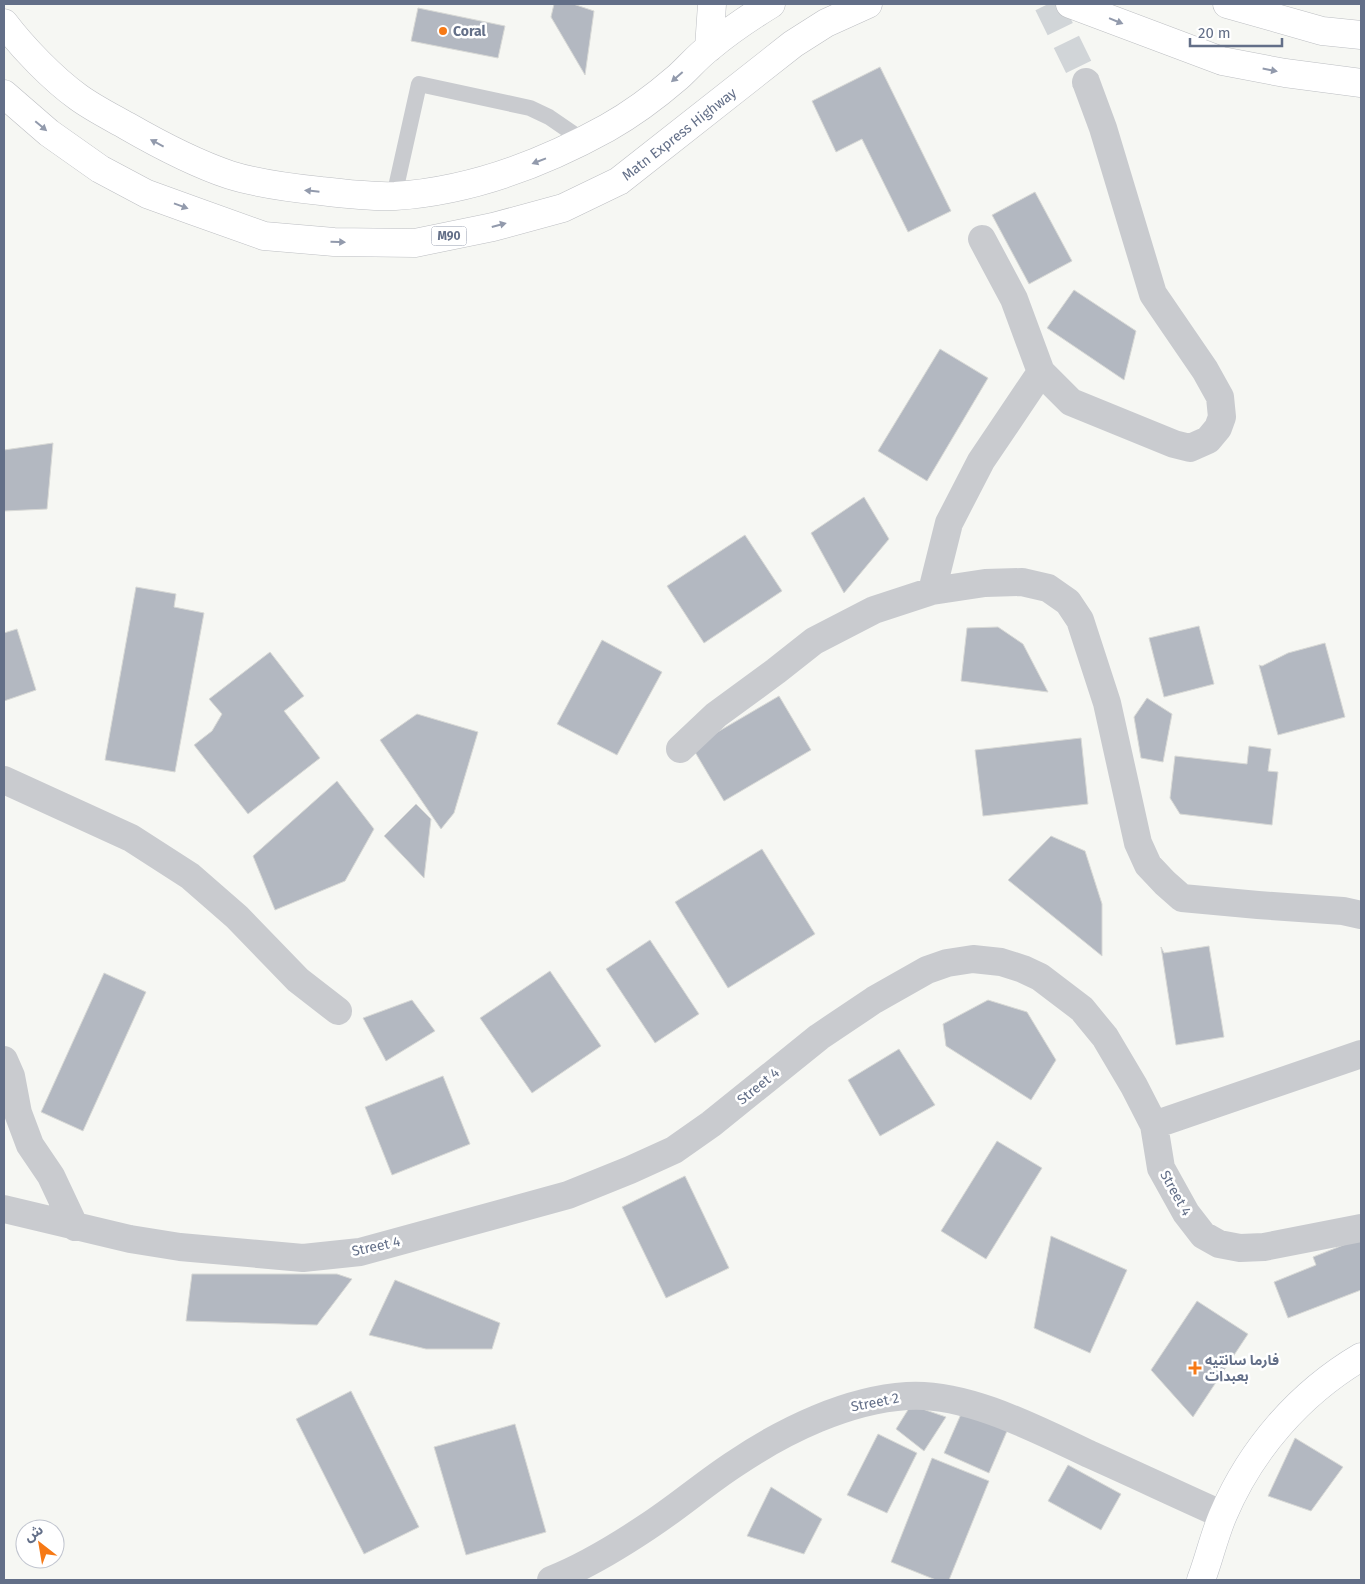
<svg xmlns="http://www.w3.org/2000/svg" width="1365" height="1584" viewBox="0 0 1365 1584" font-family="'Fira Sans','Noto Sans Arabic',sans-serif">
  <rect width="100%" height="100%" fill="#f6f7f3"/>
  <path fill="#b3b8c1" stroke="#d8d9d6" d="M 554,4 L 573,4 L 594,11 L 585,75 L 551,17 Z
    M 418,8 L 505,26 L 498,58 L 411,41 Z
    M 880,67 L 951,211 L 908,232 L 862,139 L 836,152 L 812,101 Z
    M 1035,192 L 1072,261 L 1029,284 L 992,215 Z
    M 1074,290 L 1136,331 L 1124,380 L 1047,328 Z
    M 940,349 L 988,378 L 927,481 L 878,451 Z
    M 53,443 L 47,509 L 4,511 L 4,450 Z
    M 864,497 L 889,539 L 844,593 L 811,533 Z
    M 745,535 L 782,591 L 704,643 L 667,586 Z
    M 136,587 L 176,594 L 174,607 L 204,613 L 175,772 L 105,760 Z
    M 1199,626 L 1214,684 L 1164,697 L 1149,638 Z
    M 998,627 L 1023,644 L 1048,692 L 961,681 L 967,628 Z
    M 17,629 L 36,690 L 4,701 L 4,633 Z
    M 602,640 L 662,672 L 617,755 L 557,724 Z
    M 1325,643 L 1345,717 L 1278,735 L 1259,665 L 1262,666 L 1288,653 Z
    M 270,652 L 304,696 L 284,711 L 320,758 L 248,814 L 194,745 L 212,731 L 222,714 L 209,699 Z
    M 779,696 L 811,750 L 724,801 L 692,747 Z
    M 1147,698 L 1172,714 L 1163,762 L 1141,758 L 1134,717 Z
    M 417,714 L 478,732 L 454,813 L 441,829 L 380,740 Z
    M 1081,738 L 1088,804 L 983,816 L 975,750 Z
    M 1249,746 L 1271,749 L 1268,771 L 1278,772 L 1272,825 L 1180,814 L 1170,798 L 1175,756 L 1247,764 Z
    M 337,781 L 374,829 L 345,881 L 275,910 L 253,856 Z
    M 416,804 L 431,819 L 424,878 L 384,836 Z
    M 1051,836 L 1085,851 L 1102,904 L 1102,956 L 1008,880 Z
    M 762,849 L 815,934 L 728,988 L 675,902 Z
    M 650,940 L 699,1014 L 655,1043 L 606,969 Z
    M 1209,946 L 1224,1037 L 1176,1045 L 1161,947 L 1164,953 Z
    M 550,971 L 601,1046 L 532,1093 L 480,1018 Z
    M 104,973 L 146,992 L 83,1131 L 41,1112 Z
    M 412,1000 L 435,1031 L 386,1061 L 363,1018 Z
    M 988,1000 L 1027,1012 L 1056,1060 L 1031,1100 L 946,1046 L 943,1024 Z
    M 899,1049 L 935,1105 L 880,1136 L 848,1080 Z
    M 443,1076 L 470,1144 L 392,1175 L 365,1107 Z
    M 997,1141 L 1042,1168 L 986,1259 L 941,1231 Z
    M 685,1176 L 729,1268 L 666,1298 L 622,1207 Z
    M 1051,1236 L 1127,1270 L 1090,1353 L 1034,1328 Z
    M 1361,1238 L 1361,1290 L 1288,1318 L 1274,1282 L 1316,1265 L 1313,1257 Z
    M 192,1274 L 337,1274 L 352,1279 L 317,1325 L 186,1321 Z
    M 395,1280 L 500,1323 L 492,1349 L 426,1349 L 369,1335 Z
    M 1197,1301 L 1248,1334 L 1193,1417 L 1151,1370 Z
    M 351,1391 L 419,1527 L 364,1554 L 296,1419 Z
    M 911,1405 L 946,1417 L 924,1451 L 896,1429 Z
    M 965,1405 L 1010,1424 L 989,1473 L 944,1453 Z
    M 515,1424 L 546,1532 L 466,1555 L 434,1447 Z
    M 878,1434 L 917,1453 L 887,1513 L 847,1495 Z
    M 1295,1438 L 1343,1467 L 1311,1511 L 1268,1496 Z
    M 932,1458 L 989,1481 L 949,1580 L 936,1580 L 891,1562 Z
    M 1068,1465 L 1121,1494 L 1101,1530 L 1048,1501 Z
    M 771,1487 L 822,1519 L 804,1554 L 747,1536 Z"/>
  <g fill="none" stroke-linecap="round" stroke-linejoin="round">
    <path stroke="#d1d5d8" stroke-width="28" stroke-dasharray="28 14" stroke-linecap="butt" d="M 1048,4 L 1086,82"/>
    <g stroke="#bdc0c6" stroke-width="29">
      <path id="secondary" d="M 1201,1580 C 1209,1559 1214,1536 1223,1515 C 1251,1449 1300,1393 1361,1357"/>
    </g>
    <g stroke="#bcbec2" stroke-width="29">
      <path id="motorway" d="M 1070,4 L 1222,61 L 1285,73 L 1361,83
        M 1227,4 L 1322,31 L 1361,35
        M 4,23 C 23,48 53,79 78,97 C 93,108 111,117 127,126 C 160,145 194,163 230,175 C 259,184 291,188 321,191 C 346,194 370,197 395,196 C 470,191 542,164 607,128 C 632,114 656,96 678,77 C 689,67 698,56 710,47 C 729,31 750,17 771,4
        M 709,48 L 712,4
        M 4,94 L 49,133 L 100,169 L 147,194 L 194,211 L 264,236 L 334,242 L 415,243 L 493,227 L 563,208 L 619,181 L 793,44 L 826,23 L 868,4"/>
    </g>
    <path stroke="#c9cbcf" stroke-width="16" d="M 394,196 L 419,84 L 530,108 L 549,117 L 584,141"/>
    <path stroke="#c9cbcf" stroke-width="28" d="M 982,239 L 1014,299 L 1041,372 L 1071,402 L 1174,444 L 1190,448 L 1208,440 L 1218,428 L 1222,417 L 1220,397 L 1205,370 L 1153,294 L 1103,128 L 1086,82
      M 932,591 L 949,523 L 981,461 L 1041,372
      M 680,749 L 716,715 L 776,671 L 814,641 L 874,610 L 932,591 L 985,583 L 1022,582 L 1048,588 L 1068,602 L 1080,620 L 1107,703 L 1138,843 L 1148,865 L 1165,883 L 1182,898 L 1258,905 L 1343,911 L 1361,915
      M 4,780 L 131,838 L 190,876 L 237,917 L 298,980 L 338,1011
      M 4,1060 L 11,1076 L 18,1113 L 30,1145 L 51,1176 L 75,1227
      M 1154,1125 L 1361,1054
      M 4,1209 L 130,1239 L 180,1247 L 303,1258 L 360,1252 L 568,1195 L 630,1170 L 674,1150 L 711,1124 L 819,1037 L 874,1000 L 927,970 L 947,963 L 973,959 L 1001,962 L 1023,969 L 1040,977 L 1082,1009 L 1105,1037 L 1134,1086 L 1154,1125 L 1161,1168 L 1186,1213 L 1203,1235 L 1219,1244 L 1240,1248 L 1264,1247 L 1361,1228
      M 551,1580 C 584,1567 617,1547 647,1527 C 678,1507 705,1483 736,1463 C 785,1430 847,1400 907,1396 C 966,1392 1036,1429 1089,1454 C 1134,1474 1178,1495 1223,1515"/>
    <use href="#secondary" stroke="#fff" stroke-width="28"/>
    <use href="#motorway" stroke="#fff" stroke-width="28"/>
  </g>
  <defs><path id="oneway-solid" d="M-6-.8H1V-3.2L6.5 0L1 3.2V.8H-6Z" transform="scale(1.25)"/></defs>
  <g fill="#929aac">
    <use href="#oneway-solid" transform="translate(1116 21) rotate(22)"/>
    <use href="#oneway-solid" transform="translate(1270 70) rotate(11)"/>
    <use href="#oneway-solid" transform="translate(677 77) rotate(139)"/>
    <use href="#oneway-solid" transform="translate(41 126) rotate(40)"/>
    <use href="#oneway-solid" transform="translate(157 143) rotate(-152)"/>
    <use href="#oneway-solid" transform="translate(539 161) rotate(159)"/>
    <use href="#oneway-solid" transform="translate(312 191) rotate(-174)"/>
    <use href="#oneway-solid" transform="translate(181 206) rotate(20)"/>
    <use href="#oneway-solid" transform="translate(499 225) rotate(-15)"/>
    <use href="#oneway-solid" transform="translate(338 242) rotate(2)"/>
  </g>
  <g fill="#f67915" stroke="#fff" stroke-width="2">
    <circle cx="443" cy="31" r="5"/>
    <path d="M1192.5 1360.5h5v5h5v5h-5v5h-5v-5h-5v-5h5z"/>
  </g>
  <g text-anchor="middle" stroke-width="5" stroke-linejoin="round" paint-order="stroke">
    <rect fill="#fff" stroke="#929aac" stroke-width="1" x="431.5" y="226.5" width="35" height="19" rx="4"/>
    <g font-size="12" font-weight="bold" fill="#636f88">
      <text x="449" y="240">M90</text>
    </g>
    <g font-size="14" font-weight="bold" fill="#636f88" stroke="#fff" text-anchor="start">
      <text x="453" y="36">Coral</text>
      <text x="1205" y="1365">فارما سانتيه<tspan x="1205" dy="16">بعبدات</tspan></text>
    </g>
    <g font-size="14" fill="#636f88" stroke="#fff">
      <text transform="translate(679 134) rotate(-38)" y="5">Matn Express Highway</text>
      <text transform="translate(758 1086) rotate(-39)" y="5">Street 4</text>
      <text transform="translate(1176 1193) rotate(61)" y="5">Street 4</text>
      <text transform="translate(376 1246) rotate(-12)" y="5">Street 4</text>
      <text transform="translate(875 1402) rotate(-11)" y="5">Street 2</text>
    </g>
  </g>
  <rect width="1365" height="1584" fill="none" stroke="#636f88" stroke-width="10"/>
  <g transform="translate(40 1544) rotate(329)"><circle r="24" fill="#ffffff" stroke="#c1c5cf"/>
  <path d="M0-4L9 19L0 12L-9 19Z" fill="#f67915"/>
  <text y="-8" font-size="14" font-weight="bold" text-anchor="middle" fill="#636f88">ش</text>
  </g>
  <path d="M1190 38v8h92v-8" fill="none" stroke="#636f88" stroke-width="2.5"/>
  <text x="1198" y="38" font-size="15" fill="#636f88" stroke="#ffffff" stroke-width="4" paint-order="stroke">20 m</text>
</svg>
